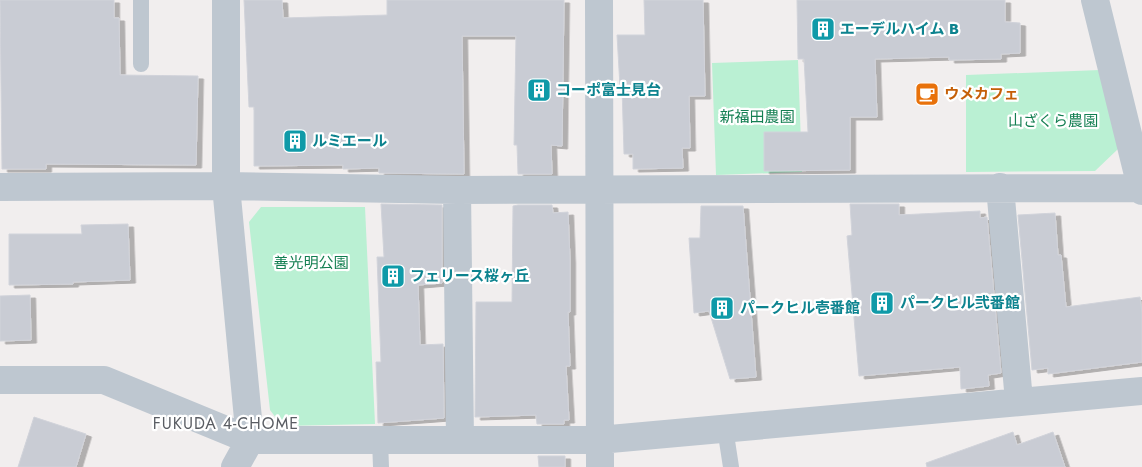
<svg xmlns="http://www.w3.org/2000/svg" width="1142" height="467" viewBox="0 0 1142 467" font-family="Jost,'Noto Sans JP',sans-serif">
  <defs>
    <filter id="shadow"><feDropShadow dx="5.5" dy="3" stdDeviation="0" flood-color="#0004"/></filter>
  </defs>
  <rect width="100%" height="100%" fill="#f1eeee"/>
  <path fill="#baf0d3" d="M 798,60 L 802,172 L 716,175 L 712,63 Z
    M 1100,70 L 1118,149 L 1095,171 L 966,172 L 966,75 Z
    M 261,207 L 365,207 L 375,424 L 282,426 L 270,410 L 249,222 Z"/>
  <path fill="#c9ccd4" stroke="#d1d3da" filter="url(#shadow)" d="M 0,0 L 114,0 L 114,18 L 119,18 L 120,75 L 198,76 L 196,165 L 46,164 L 46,169 L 2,169 Z
    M 244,0 L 282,0 L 283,18 L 387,15 L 387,0 L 564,0 L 562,146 L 551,145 L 552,174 L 518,174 L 517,145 L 514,145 L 516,36 L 462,36 L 464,174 L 379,173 L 379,168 L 343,169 L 343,165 L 254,166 L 254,107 L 249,107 Z
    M 644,0 L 703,0 L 705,96 L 689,96 L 690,148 L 682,148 L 683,168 L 633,169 L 633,154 L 624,154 L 622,87 L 620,87 L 617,35 L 645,35 Z
    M 797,0 L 1005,0 L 1005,22 L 1020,23 L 1020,53 L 1001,54 L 1001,59 L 949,60 L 949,57 L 875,59 L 877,117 L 850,117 L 850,170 L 764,171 L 764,132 L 808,132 L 804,59 L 798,59 Z
    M 381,204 L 442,205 L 442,283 L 418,285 L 420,345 L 443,344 L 444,418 L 378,423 L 376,362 L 381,362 L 377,257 L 384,257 Z
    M 850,204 L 899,204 L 899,215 L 980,211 L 980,218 L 987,217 L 1001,373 L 988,375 L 989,386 L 961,389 L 960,367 L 859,376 L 847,236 L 852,235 Z
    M 518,205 L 552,205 L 553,213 L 568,212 L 570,260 L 570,312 L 568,312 L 570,366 L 566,366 L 569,420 L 564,420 L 564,424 L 537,424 L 536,415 L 475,417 L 476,302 L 512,302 L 513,206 Z
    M 701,206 L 743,206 L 756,377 L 730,379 L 709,311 L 694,313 L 689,238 L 700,238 Z
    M 1055,213 L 1058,255 L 1061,255 L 1066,307 L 1140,297 L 1142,313 L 1142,362 L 1048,374 L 1048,368 L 1032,370 L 1018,215 Z
    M 128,224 L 130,280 L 73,282 L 73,284 L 9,285 L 9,234 L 82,234 L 81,225 Z
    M 30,295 L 31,340 L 0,341 L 0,296 Z
    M 34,417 L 86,434 L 76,467 L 18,467 Z
    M 1013,432 L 1017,445 L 1053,432 L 1065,467 L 927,467 L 926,463 Z
    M 538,456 L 565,456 L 565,467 L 539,467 Z"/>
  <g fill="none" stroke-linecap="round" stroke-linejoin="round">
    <path stroke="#bec7d0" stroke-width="16" d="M 141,0 L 141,64
      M 725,428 L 731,467
      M 380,440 L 381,467"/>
    <path stroke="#bec7d0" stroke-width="28" d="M 226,0 L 226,186 L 250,440 L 235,467
      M 599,0 L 600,467
      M 1095,0 L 1142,191
      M 0,187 L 226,186 L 457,190 L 1142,188
      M 1000,187 L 1019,401
      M 457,190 L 460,440
      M 0,380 L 104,380 L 250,440 L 599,440 L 1142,391"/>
  </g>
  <defs>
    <g id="building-square" transform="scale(1.25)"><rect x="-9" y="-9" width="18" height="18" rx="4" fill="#0f9aa8" stroke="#fff"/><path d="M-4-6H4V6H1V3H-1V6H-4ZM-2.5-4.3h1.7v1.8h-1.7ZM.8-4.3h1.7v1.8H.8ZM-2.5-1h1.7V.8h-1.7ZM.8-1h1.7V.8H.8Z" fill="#fff"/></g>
    <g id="cafe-square" transform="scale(1.25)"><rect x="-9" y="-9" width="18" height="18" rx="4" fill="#e8710a" stroke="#fff"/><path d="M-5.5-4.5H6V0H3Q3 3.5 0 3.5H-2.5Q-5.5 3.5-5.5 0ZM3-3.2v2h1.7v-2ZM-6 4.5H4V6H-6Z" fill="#fff"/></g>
  </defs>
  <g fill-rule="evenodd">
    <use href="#building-square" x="823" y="29"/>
    <use href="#building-square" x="539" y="90"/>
    <use href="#cafe-square" x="927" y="94"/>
    <use href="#building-square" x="295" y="141"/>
    <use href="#building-square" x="393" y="276"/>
    <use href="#building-square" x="882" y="303"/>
    <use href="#building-square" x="722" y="308"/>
  </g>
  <g text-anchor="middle" stroke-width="4.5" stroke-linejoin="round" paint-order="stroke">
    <g font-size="15" font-weight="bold" fill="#0d838f" stroke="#fff" text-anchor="start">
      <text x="840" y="34">エーデルハイム B</text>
      <text x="556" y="95">コーポ富士見台</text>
      <text x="312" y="146">ルミエール</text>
      <text x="410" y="281">フェリース桜ヶ丘</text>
      <text x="900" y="308">パークヒル弐番館</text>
      <text x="740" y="313">パークヒル壱番館</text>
    </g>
    <g font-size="15" font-weight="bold" fill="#c56008" stroke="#fff" text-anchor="start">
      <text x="944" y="99">ウメカフェ</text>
    </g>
    <g font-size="15" fill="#147f52" stroke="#fff">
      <text x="757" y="122">新福田農園</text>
      <text x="1053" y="126">山ざくら農園</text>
      <text x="311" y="268">善光明公園</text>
    </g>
    <g font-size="16" letter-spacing="1" fill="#5a5d63" stroke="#fff">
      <text x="226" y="429">FUKUDA 4-CHOME</text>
    </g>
  </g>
</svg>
